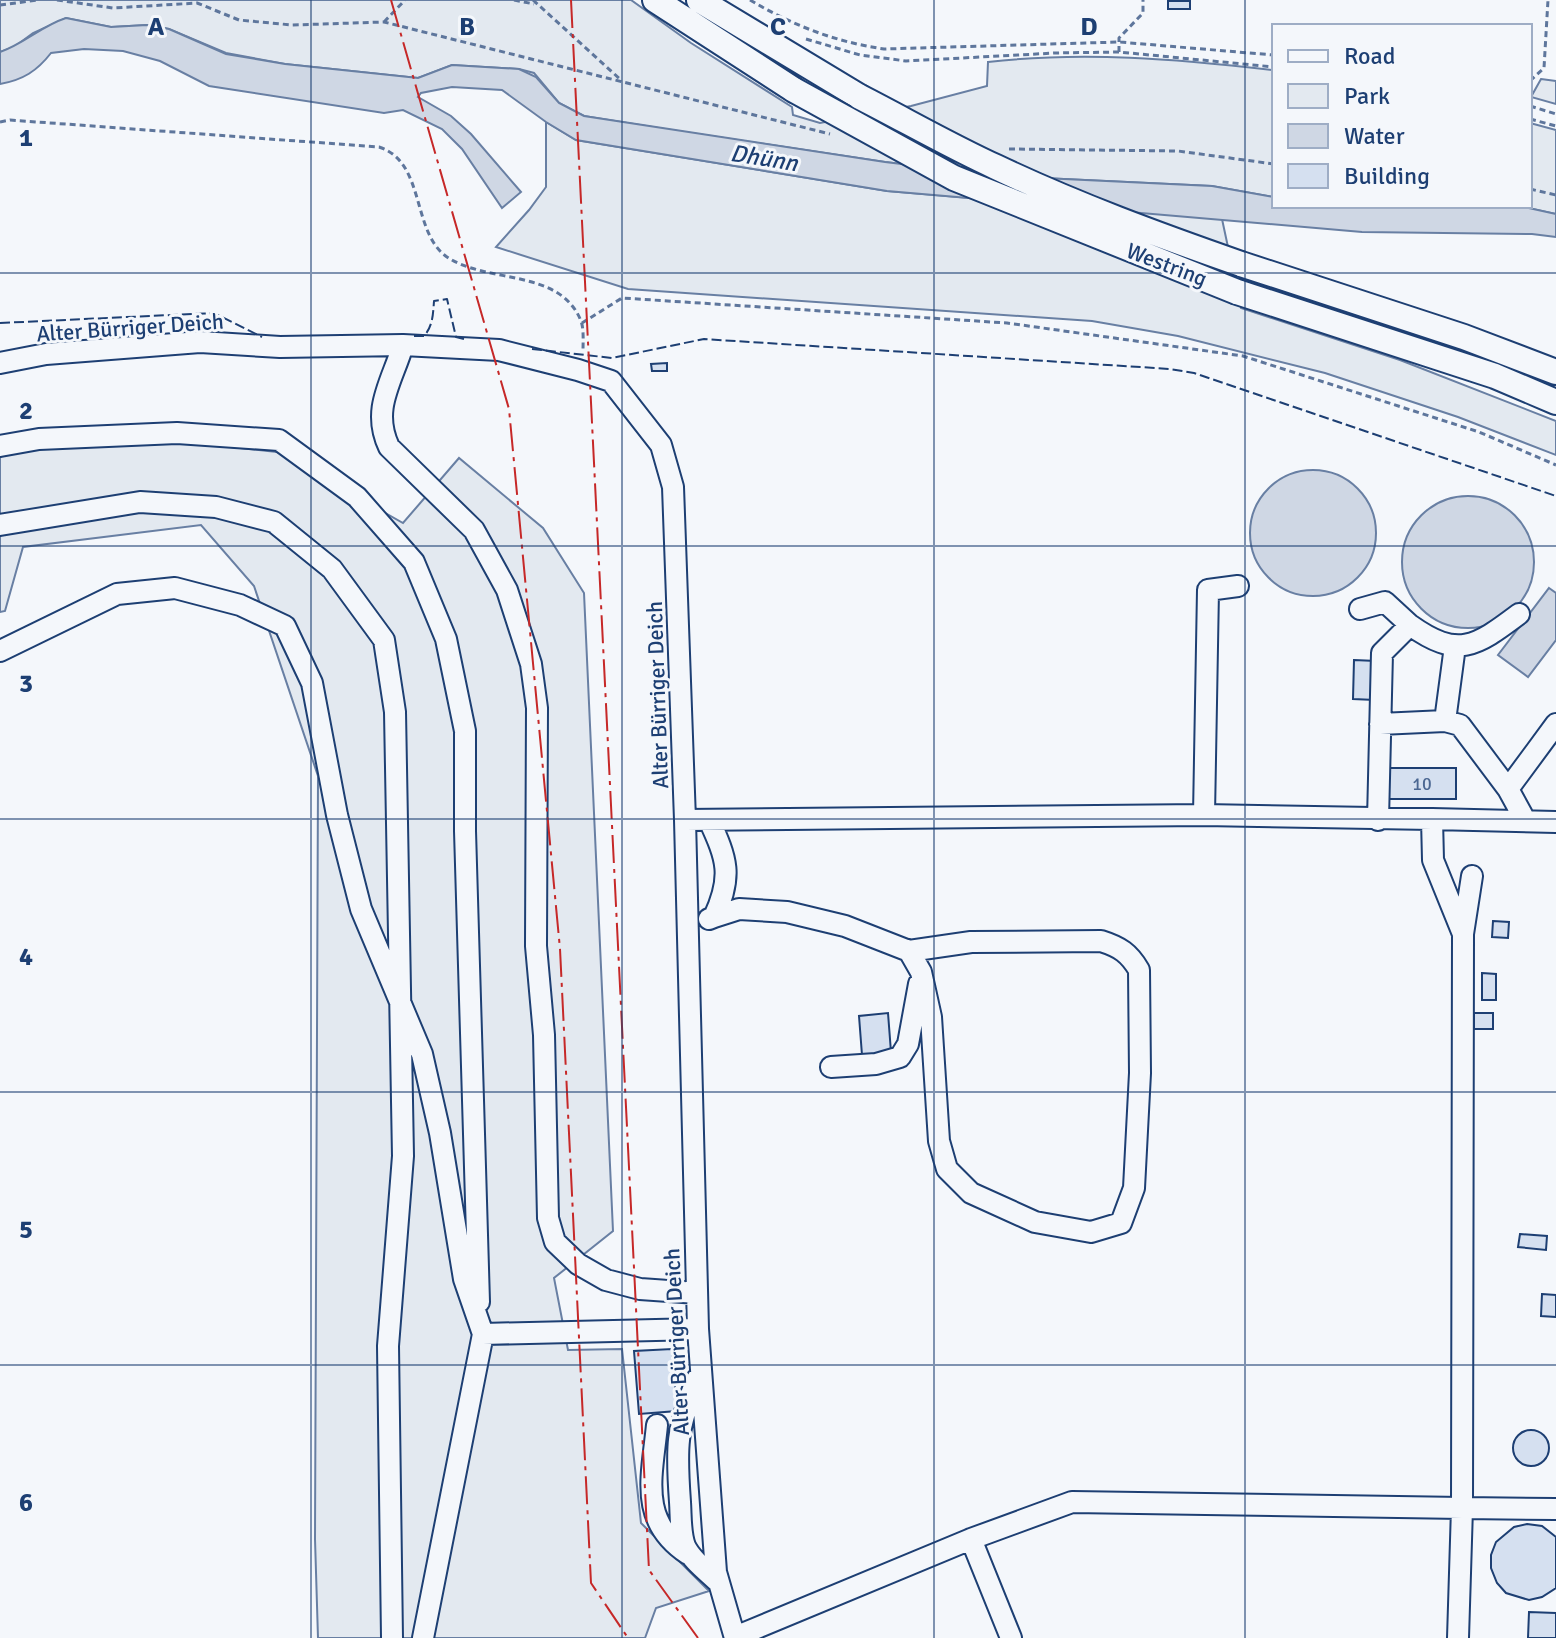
<svg xmlns="http://www.w3.org/2000/svg" width="1556" height="1638" viewBox="0 0 1556 1638" font-family="Signika,sans-serif">
  <rect width="100%" height="100%" fill="#f4f7fb"/>
  <path fill="#e3e9f0" stroke="#687fa3" stroke-width="2" d="M 0,0 L 631,0 L 691,43 L 792,107 L 793,115 L 820,123 L 911,106 L 987,86 L 988,62 C 1083,51 1177,59 1272,70 L 1274,71 L 1274,197 L 1212,186 L 1001,176 L 885,162 L 671,130 L 584,116 L 559,103 L 534,73 L 519,69 L 452,65 L 418,78 L 285,64 L 226,53 L 169,29 L 147,25 L 111,27 L 66,18 L 33,33 L 14,47 L 0,52 Z
    M 1541,79 L 1556,81 L 1556,104 L 1531,97 Z
    M 546,122 L 576,140 L 887,191 L 1222,219 L 1241,308 L 1400,360 L 1556,421 L 1556,455 L 1458,417 L 1325,373 L 1178,336 L 1092,321 L 628,289 L 496,247 L 529,210 L 546,187 Z
    M 1530,123 L 1556,130 L 1556,214 L 1519,206 L 1530,206 Z
    M 185,442 L 277,452 L 403,523 L 459,458 L 543,528 L 584,593 L 613,1231 L 554,1278 L 568,1350 L 622,1349 L 641,1523 L 709,1591 L 656,1608 L 645,1638 L 318,1638 L 315,1539 L 318,776 L 254,586 L 201,525 L 23,547 L 5,611 L 0,612 L 0,455 L 41,449 Z"/>
  <path fill="#cfd7e4" stroke="#687fa3" stroke-width="2" d="M 66,18 L 111,27 L 147,25 L 169,29 L 226,54 L 285,64 L 418,78 L 452,65 L 519,69 L 536,77 L 559,103 L 584,116 L 885,162 L 1001,176 L 1212,186 L 1274,197 L 1274,206 L 1519,206 L 1556,214 L 1556,237 L 1532,234 L 1362,232 L 887,191 L 576,140 L 546,122 L 502,90 L 452,87 L 421,93 L 418,97 L 451,116 L 471,134 L 521,192 L 502,208 L 462,149 L 442,129 L 403,110 L 384,113 L 209,86 L 160,61 L 123,51 L 84,49 L 51,53 C 37,71 23,80 0,84 L 0,52 C 24,44 41,26 66,18 Z
    M1250 533a63 63 0 1 1 126 0a63 63 0 1 1-126 0Z
    M1402 562a66 66 0 1 1 132 0a66 66 0 1 1-132 0Z
    M 1549,588 L 1556,593 L 1556,640 L 1528,677 L 1498,655 Z"/>
  <path fill="#d5e0f0" stroke="#1d3f73" stroke-width="2" d="M 1168,1 L 1190,1 L 1190,9 L 1168,9 Z
    M 667,363 L 667,371 L 652,371 L 651,364 Z
    M 1354,660 L 1376,661 L 1375,700 L 1353,699 Z
    M 1388,768 L 1456,768 L 1456,799 L 1388,799 Z
    M 1493,921 L 1509,922 L 1508,938 L 1492,937 Z
    M 1482,973 L 1496,974 L 1496,1000 L 1482,1000 Z
    M 888,1013 L 891,1052 L 862,1055 L 859,1016 Z
    M 1474,1013 L 1493,1013 L 1493,1029 L 1474,1029 Z
    M 1520,1234 L 1547,1236 L 1546,1250 L 1518,1247 Z
    M 1542,1294 L 1556,1295 L 1556,1317 L 1541,1316 Z
    M 672,1349 L 677,1411 L 639,1414 L 634,1351 Z
    M1513 1448a18 18 0 1 1 36 0a18 18 0 1 1-36 0Z
    M 1527,1524 L 1542,1526 L 1556,1537 L 1556,1588 L 1542,1597 L 1529,1600 L 1506,1593 L 1497,1583 L 1491,1568 L 1491,1555 L 1496,1542 L 1514,1527 Z
    M 1529,1612 L 1556,1613 L 1556,1638 L 1528,1638 Z"/>
  <g fill="none" stroke-linecap="round" stroke-linejoin="round">
    <g stroke="#1d3f73" stroke-width="24">
      <path id="minor" d="M 403,345 C 392,382 371,409 389,447 L 474,530 L 507,590 L 531,664 L 537,708 L 536,946 L 544,1035 L 548,1218 L 555,1242 L 578,1264 L 606,1280 L 640,1289 L 697,1293
        M 0,363 L 46,354 L 200,342 L 280,347 L 403,345 L 499,350 L 578,370 L 611,381 L 661,445 L 673,487 L 685,820 L 698,1329 L 716,1572 L 735,1638
        M 0,446 L 39,439 L 177,433 L 279,440 L 357,497 L 414,562 L 446,639 L 465,731 L 465,831 L 479,1302
        M 0,525 L 140,502 L 216,507 L 274,522 L 332,569 L 384,640 L 395,712 L 403,1156 L 388,1346 L 392,1638
        M 1360,609 L 1385,602 L 1410,625
        M 0,651 L 117,594 L 175,588 L 240,605 L 285,626 L 312,683 L 337,815 L 361,909 L 422,1054 L 440,1133 L 464,1279 L 483,1334 L 698,1329
        M 1445,721 L 1460,725 L 1508,789 L 1525,820
        M 1380,724 L 1445,721 L 1455,646
        M 1508,789 L 1556,724
        M 1204,815 L 1208,590 L 1238,586
        M 1432,819 L 1556,822
        M 685,820 L 1204,815 L 1432,819 L 1433,860 L 1463,934 L 1462,1508 L 1556,1509
        M 1378,820 L 1382,653 L 1410,625 C 1458,659 1475,647 1519,614
        M 714,917 L 739,909 L 787,912 L 845,926 L 909,951 L 971,942 L 1101,941 C 1120,947 1129,953 1139,970 L 1140,1073 L 1134,1188 L 1121,1223 L 1091,1232 L 1035,1222 L 971,1193 L 947,1169 L 939,1141 L 931,1017 L 921,972 L 909,951
        M 709,919 L 714,917 C 733,876 727,859 709,820
        M 1463,934 L 1472,876
        M 831,1067 L 876,1064 L 900,1057 L 908,1044 L 919,984
        M 697,1379 C 676,1430 676,1447 680,1502 C 681,1516 680,1533 685,1546 C 692,1561 708,1572 719,1583
        M 657,1425 C 652,1477 638,1521 688,1554
        M 971,1539 L 1011,1638
        M 735,1637 L 971,1539 L 1072,1502 L 1462,1508 L 1458,1638
        M 423,1638 L 483,1334"/>
    </g>
    <g stroke="#1d3f73" stroke-width="28">
      <path id="major" d="M 655,0 L 794,90
        M 699,0 L 860,97
        M 1241,264 L 1464,337 L 1556,372
        M 1237,292 L 1495,376 L 1556,402"/>
    </g>
    <path stroke="#5e769c" stroke-width="3" stroke-dasharray="6 4" stroke-linecap="butt" d="M 57,0 L 113,8 L 197,3 L 239,20 L 292,25 L 384,22 L 830,134
      M 514,0 L 534,4
      M 533,0 L 621,80
      M 750,0 C 792,25 835,42 884,49 L 1119,42 L 1274,55
      M 0,5 L 38,0
      M 384,22 L 405,0
      M 806,39 L 860,55 L 906,61 L 1055,53 L 1119,52 L 1274,67
      M 1119,52 L 1119,38 L 1143,13 L 1143,0
      M 1530,81 L 1544,68 L 1548,0
      M 1530,106 L 1556,114
      M 1530,119 L 1556,126
      M 0,122 L 10,120 L 379,147 C 426,162 411,232 447,257 C 487,284 560,268 581,321 C 584,329 583,342 583,351
      M 1009,149 L 1178,151 L 1274,164
      M 1530,189 L 1556,195
      M 582,323 L 622,298 L 1007,323 L 1243,356 L 1479,432 L 1556,465"/>
    <use href="#minor" stroke="#f4f7fb" stroke-width="20"/>
    <use href="#major" stroke="#f4f7fb" stroke-width="24"/>
    <g stroke="#1d3f73" stroke-width="28" stroke-linecap="butt">
      <path id="major-bridge" d="M 794,90 L 954,178 L 1237,292
        M 860,97 C 905,120 950,146 996,167 C 1076,205 1158,235 1241,264"/>
    </g>
    <use href="#major-bridge" stroke="#f4f7fb" stroke-width="24"/>
    <path stroke="#1d3f73" stroke-width="2" stroke-dasharray="10 4" stroke-linecap="butt" d="M 0,323 L 214,313 L 262,337
      M 414,336 L 424,336 C 433,326 433,314 434,301 L 447,299 L 456,337 L 464,339
      M 532,349 L 612,358 L 704,339 L 1170,369 L 1194,373 L 1556,496"/>
    <path stroke="#c62828" stroke-width="2" stroke-dasharray="28 6 4 6" stroke-linecap="butt" d="M 391,0 L 509,409 L 560,949 L 591,1583 L 628,1638
      M 571,0 L 649,1570 L 698,1638"/>
  </g>
  <path fill="none" stroke="#1d3f73" stroke-width="2" stroke-opacity="0.55" d="M 311,0 L 311,1638M 622,0 L 622,1638M 934,0 L 934,1638M 1245,0 L 1245,1638M 0,273 L 1556,273M 0,546 L 1556,546M 0,819 L 1556,819M 0,1092 L 1556,1092M 0,1365 L 1556,1365"/>
  <g text-anchor="middle" stroke-width="6" stroke-linejoin="round" paint-order="stroke">
    <g font-size="18" fill="#4b6792">
      <text x="1422" y="790">10</text>
    </g>
    <g font-size="22" fill="#1d3f73" stroke="#f4f7fb">
      <text transform="translate(1167 264) rotate(21)" y="8">Westring</text>
      <text transform="translate(130 327) rotate(-4)" y="8">Alter Bürriger Deich</text>
      <text transform="translate(657 695) rotate(-92)" y="8">Alter Bürriger Deich</text>
      <text transform="translate(676 1342) rotate(-93)" y="8">Alter Bürriger Deich</text>
    </g>
    <g font-size="24" font-style="italic" fill="#1d3f73" stroke="#f4f7fb">
      <text transform="translate(764 158) rotate(9)" y="8">Dhünn</text>
    </g>
  </g>
  <g font-size="26" text-anchor="middle" font-weight="bold" fill="#1d3f73" stroke="#f4f7fb" stroke-width="6" stroke-linejoin="round" paint-order="stroke">
    <text x="156" y="35">A</text>
    <text x="467" y="35">B</text>
    <text x="778" y="35">C</text>
    <text x="1089" y="35">D</text>
    <text x="26" y="146">1</text>
    <text x="26" y="419">2</text>
    <text x="26" y="692">3</text>
    <text x="26" y="965">4</text>
    <text x="26" y="1238">5</text>
    <text x="26" y="1511">6</text>
  </g>
  <rect x="1272" y="24" width="260" height="184" fill="#f4f7fb" stroke="#9eadc5" stroke-width="2"/>
  <rect x="1288" y="50" width="40" height="12" fill="#f4f7fb" stroke="#9eadc5" stroke-width="2"/>
  <text x="1344" y="64" font-size="24" fill="#1d3f73">Road</text>
  <rect x="1288" y="84" width="40" height="24" fill="#e3e9f0" stroke="#9eadc5" stroke-width="2"/>
  <text x="1344" y="104" font-size="24" fill="#1d3f73">Park</text>
  <rect x="1288" y="124" width="40" height="24" fill="#cfd7e4" stroke="#9eadc5" stroke-width="2"/>
  <text x="1344" y="144" font-size="24" fill="#1d3f73">Water</text>
  <rect x="1288" y="164" width="40" height="24" fill="#d5e0f0" stroke="#9eadc5" stroke-width="2"/>
  <text x="1344" y="184" font-size="24" fill="#1d3f73">Building</text>
</svg>
